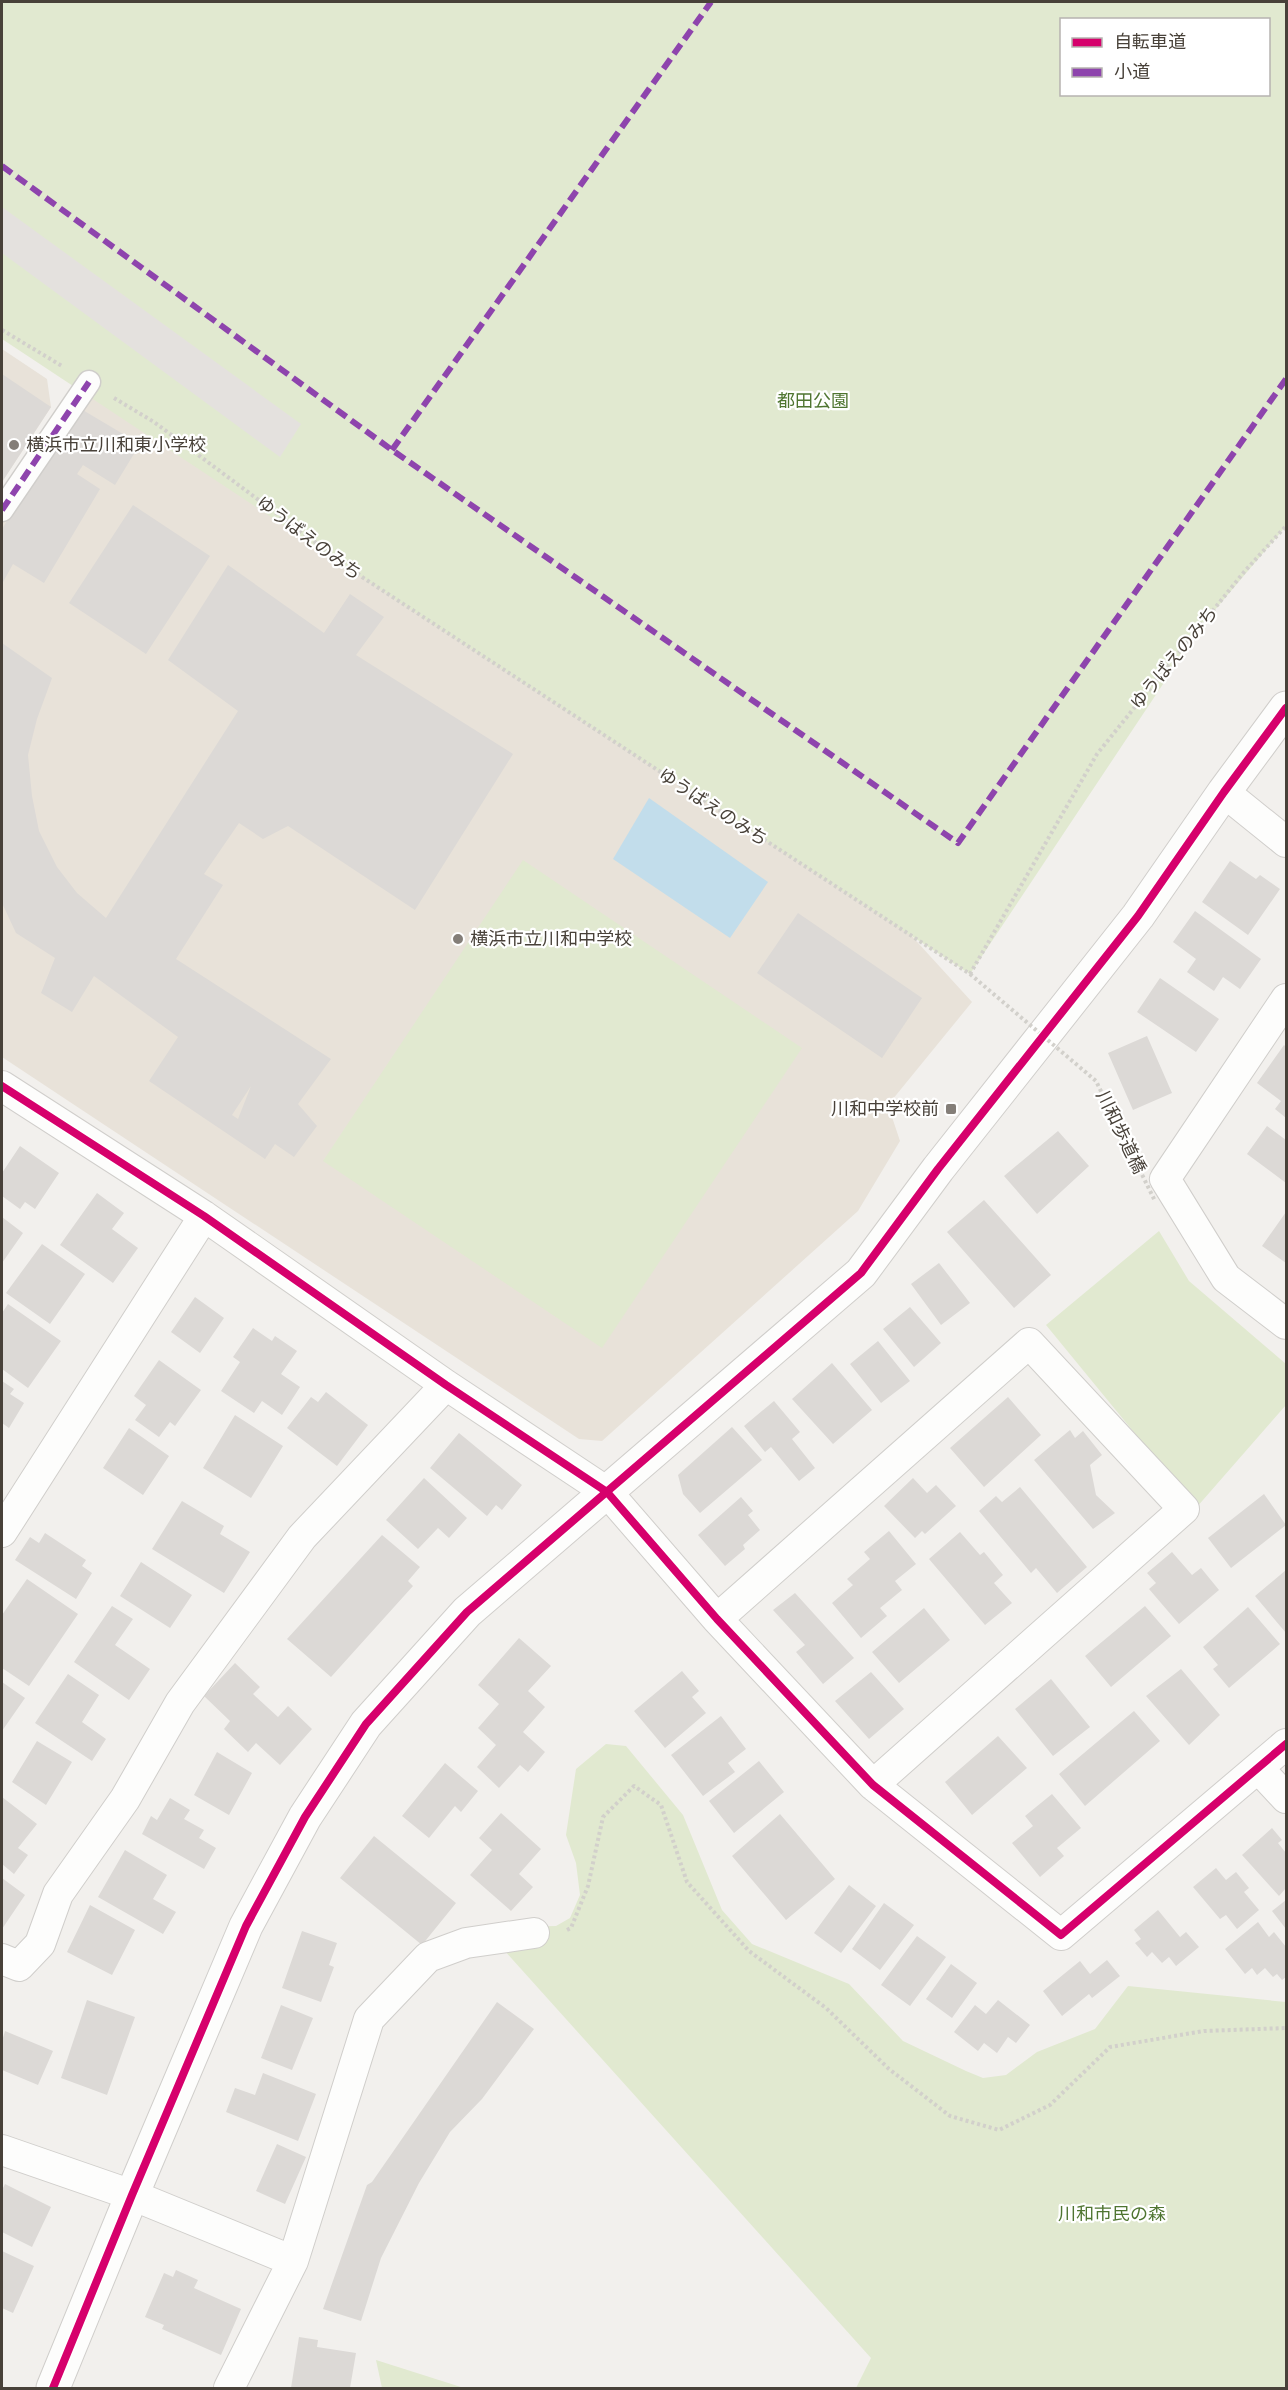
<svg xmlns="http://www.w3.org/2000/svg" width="1288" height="2390" viewBox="0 0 1288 2390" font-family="Quicksand,'Noto Sans JP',sans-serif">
  <rect width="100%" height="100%" fill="#f2f0ed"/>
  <path fill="#e8e2d9" d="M 2,349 L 47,379 L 51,407 L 2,482 Z
    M 86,394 L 856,875 L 972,1002 L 888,1105 L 900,1141 L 858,1211 L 602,1441 L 579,1439 L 2,1057 L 2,524 Z"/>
  <path fill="#e1e9d0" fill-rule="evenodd" d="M 2,2 L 1286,2 L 1286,526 L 1203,624 L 970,974 L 410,609 L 2,339 ZM 1062,20 L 1268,20 L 1268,94 L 1062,94 Z
    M 523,860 L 802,1048 L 602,1348 L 323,1161 Z
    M 1159,1231 L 1189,1281 L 1286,1364 L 1286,1405 L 1196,1508 L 1046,1325 Z
    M 606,1744 L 626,1746 L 683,1815 L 722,1910 L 752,1944 L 849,1984 L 903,2041 L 966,2071 L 983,2078 L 1006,2075 L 1037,2052 L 1095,2029 L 1128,1986 L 1286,2002 L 1286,2388 L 856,2388 L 871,2358 L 494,1939 L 508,1927 L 556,1926 L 570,1918 L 580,1895 L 576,1863 L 566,1835 L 576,1769 Z
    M 376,2360 L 464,2388 L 382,2388 Z"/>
  <path fill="#e4e1de" d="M 2,207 L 301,424 L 280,457 L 2,253 Z"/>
  <path fill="#c2ddeb" d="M 649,798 L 768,882 L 730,938 L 613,859 Z"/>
  <path fill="#dcd9d6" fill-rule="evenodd" d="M 2,374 L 51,407 L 2,482 Z
    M 76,406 L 140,444 L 115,485 L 83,465 L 77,474 L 100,489 L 44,583 L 13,564 L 2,584 L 2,529 Z
    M 133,505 L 210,556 L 146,654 L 69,603 Z
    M 228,565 L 324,633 L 350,594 L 384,617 L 356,655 L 513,754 L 415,910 L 288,826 L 263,839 L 239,823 L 204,874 L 223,885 L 176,959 L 331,1059 L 298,1104 L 317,1126 L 294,1157 L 275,1144 L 265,1159 L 149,1081 L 178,1037 L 94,976 L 72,1012 L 41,993 L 55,958 L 16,933 L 2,903 L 2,643 L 52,678 L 37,719 L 28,755 L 32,796 L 39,831 L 57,867 L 77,893 L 106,918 L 238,711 L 168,660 ZM 251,1086 L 238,1119 L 232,1115 Z
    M 1230,861 L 1256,879 L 1260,875 L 1280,889 L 1248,935 L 1202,902 Z
    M 1195,911 L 1261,959 L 1240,989 L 1223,977 L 1214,991 L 1187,972 L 1196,959 L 1173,942 Z
    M 798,913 L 922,998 L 882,1058 L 757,973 Z
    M 1160,978 L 1219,1019 L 1196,1052 L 1137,1012 Z
    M 1147,1036 L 1172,1093 L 1133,1110 L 1108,1053 Z
    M 1284,1045 L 1286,1047 L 1286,1118 L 1275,1109 L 1281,1101 L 1257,1083 Z
    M 1267,1126 L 1286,1140 L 1286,1183 L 1247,1154 Z
    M 1058,1131 L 1089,1166 L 1037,1214 L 1004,1176 Z
    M 20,1146 L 59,1173 L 35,1209 L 25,1202 L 20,1209 L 2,1196 L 2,1173 Z
    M 97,1193 L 124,1213 L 112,1229 L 138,1248 L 113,1283 L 60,1245 Z
    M 984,1200 L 1051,1275 L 1014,1308 L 947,1232 Z
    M 1286,1212 L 1286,1263 L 1262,1246 Z
    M 2,1217 L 23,1233 L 2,1263 Z
    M 42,1244 L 85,1274 L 50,1324 L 6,1293 Z
    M 939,1263 L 970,1303 L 941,1325 L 911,1284 Z
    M 195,1297 L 224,1318 L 200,1353 L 171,1332 Z
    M 8,1304 L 61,1341 L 28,1388 L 2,1369 L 2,1313 Z
    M 910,1307 L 941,1343 L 914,1367 L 883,1329 Z
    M 253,1328 L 272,1341 L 275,1336 L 297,1351 L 281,1374 L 300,1387 L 282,1415 L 262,1401 L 254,1413 L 221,1391 L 240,1362 L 233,1357 Z
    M 878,1341 L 910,1381 L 881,1403 L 850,1364 Z
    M 159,1360 L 201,1390 L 175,1426 L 170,1422 L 159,1437 L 135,1420 L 146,1405 L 134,1396 Z
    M 832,1363 L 872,1410 L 833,1444 L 792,1399 Z
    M 2,1381 L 14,1389 L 10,1394 L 24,1403 L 9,1428 L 2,1423 Z
    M 326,1392 L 368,1425 L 337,1466 L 287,1428 L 311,1397 L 318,1402 Z
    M 1008,1397 L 1041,1435 L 984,1487 L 950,1448 Z
    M 774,1401 L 800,1432 L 792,1439 L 815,1468 L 799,1481 L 771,1447 L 765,1452 L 744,1426 Z
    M 235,1415 L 283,1446 L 251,1498 L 203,1468 Z
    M 732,1427 L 762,1460 L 700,1513 L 683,1494 L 678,1475 Z
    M 129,1428 L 169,1456 L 143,1495 L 103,1468 Z
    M 1070,1430 L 1075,1438 L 1083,1431 L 1102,1455 L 1090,1465 L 1096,1495 L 1115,1513 L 1093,1529 L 1034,1460 Z
    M 459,1433 L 522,1485 L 502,1510 L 496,1505 L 487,1516 L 430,1468 Z
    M 424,1478 L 467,1518 L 449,1538 L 438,1528 L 418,1549 L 386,1520 Z
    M 913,1478 L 927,1493 L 936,1485 L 956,1506 L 925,1534 L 922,1531 L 915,1538 L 884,1506 Z
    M 1020,1487 L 1087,1567 L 1057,1593 L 1036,1568 L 1031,1573 L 979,1511 L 996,1496 L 1002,1502 Z
    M 1264,1494 L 1286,1525 L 1231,1568 L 1208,1538 Z
    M 741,1497 L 753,1511 L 748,1515 L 760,1530 L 743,1545 L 745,1549 L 725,1566 L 698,1535 Z
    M 182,1501 L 224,1526 L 220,1534 L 250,1552 L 224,1593 L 152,1549 Z
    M 889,1531 L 916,1564 L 895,1581 L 902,1590 L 880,1608 L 887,1616 L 861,1638 L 832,1603 L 853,1585 L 847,1579 L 870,1559 L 864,1552 Z
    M 960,1532 L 980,1555 L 984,1552 L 1003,1575 L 994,1583 L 1012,1603 L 985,1625 L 929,1559 Z
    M 45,1533 L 86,1560 L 82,1566 L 92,1573 L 76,1599 L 15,1560 L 30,1537 L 39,1543 Z
    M 382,1535 L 420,1567 L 408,1581 L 413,1586 L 331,1677 L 287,1639 Z
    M 1172,1552 L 1192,1575 L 1201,1568 L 1219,1590 L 1179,1624 L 1149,1589 L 1156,1583 L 1147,1573 Z
    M 141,1562 L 192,1595 L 170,1628 L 120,1596 Z
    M 1286,1570 L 1286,1633 L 1255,1596 Z
    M 27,1579 L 78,1614 L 29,1686 L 2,1668 L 2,1615 Z
    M 795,1593 L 854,1658 L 823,1684 L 796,1652 L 805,1645 L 773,1610 Z
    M 112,1606 L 133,1619 L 115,1645 L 150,1669 L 129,1700 L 74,1662 Z
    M 1145,1606 L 1171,1636 L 1111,1687 L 1085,1656 Z
    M 1248,1607 L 1280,1644 L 1229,1688 L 1213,1669 L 1218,1665 L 1203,1647 Z
    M 924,1608 L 950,1640 L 899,1683 L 872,1652 Z
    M 519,1638 L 551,1666 L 528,1691 L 545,1707 L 523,1732 L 545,1752 L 528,1772 L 520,1765 L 499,1788 L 477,1767 L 496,1745 L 478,1728 L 499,1704 L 478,1685 Z
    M 235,1663 L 260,1687 L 253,1694 L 278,1717 L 288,1706 L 312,1729 L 280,1765 L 256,1743 L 248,1752 L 224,1729 L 230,1721 L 204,1696 Z
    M 1181,1669 L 1220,1715 L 1189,1745 L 1146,1696 Z
    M 682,1671 L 699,1691 L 692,1697 L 706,1713 L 665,1748 L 634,1711 Z
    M 871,1672 L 904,1709 L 869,1739 L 835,1701 Z
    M 68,1674 L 99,1695 L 82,1722 L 106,1739 L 92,1761 L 35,1723 Z
    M 1051,1679 L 1090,1727 L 1053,1756 L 1015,1709 Z
    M 2,1682 L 25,1698 L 2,1731 Z
    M 1134,1711 L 1160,1741 L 1085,1806 L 1059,1774 Z
    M 721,1716 L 746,1749 L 728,1763 L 735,1772 L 703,1796 L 671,1755 Z
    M 998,1736 L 1027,1768 L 972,1815 L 945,1782 Z
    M 37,1741 L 72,1762 L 46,1805 L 12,1782 Z
    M 217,1752 L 252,1773 L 229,1815 L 194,1795 Z
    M 759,1761 L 784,1792 L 734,1833 L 709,1801 Z
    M 445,1763 L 478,1791 L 461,1812 L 455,1806 L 429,1838 L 402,1816 Z
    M 1052,1794 L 1081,1828 L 1057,1848 L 1064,1856 L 1040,1877 L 1012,1843 L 1033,1826 L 1025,1816 Z
    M 2,1797 L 37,1824 L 18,1848 L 28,1855 L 14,1874 L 2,1864 Z
    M 170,1798 L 190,1810 L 184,1819 L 204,1830 L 199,1838 L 216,1848 L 204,1869 L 142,1834 L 151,1816 L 157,1820 Z
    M 501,1813 L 541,1849 L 519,1874 L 533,1887 L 511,1911 L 470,1875 L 492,1850 L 479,1838 Z
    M 780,1814 L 835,1879 L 786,1920 L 732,1856 Z
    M 1272,1828 L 1282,1840 L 1278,1843 L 1286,1853 L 1286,1888 L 1279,1896 L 1242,1855 Z
    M 374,1836 L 456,1903 L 422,1945 L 340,1878 Z
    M 125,1850 L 167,1875 L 153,1899 L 176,1912 L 163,1934 L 98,1897 Z
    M 1216,1868 L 1226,1880 L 1236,1872 L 1249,1888 L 1244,1892 L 1259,1910 L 1237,1929 L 1226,1915 L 1220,1919 L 1193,1887 Z
    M 2,1878 L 25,1895 L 2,1929 Z
    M 849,1885 L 876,1906 L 841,1953 L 814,1933 Z
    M 1286,1900 L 1286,1929 L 1272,1911 Z
    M 884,1903 L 914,1925 L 880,1970 L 852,1949 Z
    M 90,1905 L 135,1930 L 112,1975 L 67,1952 Z
    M 1158,1910 L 1180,1937 L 1186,1932 L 1199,1947 L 1176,1966 L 1169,1957 L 1162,1963 L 1152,1952 L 1147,1957 L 1135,1943 L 1141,1939 L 1134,1930 Z
    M 1258,1922 L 1269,1937 L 1274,1932 L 1286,1947 L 1286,1977 L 1282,1980 L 1277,1974 L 1273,1977 L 1265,1968 L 1257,1975 L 1252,1968 L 1245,1974 L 1225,1949 Z
    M 302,1931 L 337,1943 L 329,1965 L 334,1967 L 321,2002 L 282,1988 Z
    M 917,1936 L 946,1957 L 910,2006 L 881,1985 Z
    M 1107,1960 L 1120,1976 L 1092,1998 L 1089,1994 L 1062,2016 L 1043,1991 L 1080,1961 L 1090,1974 Z
    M 951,1964 L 977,1983 L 952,2018 L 926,1999 Z
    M 87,2000 L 135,2017 L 107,2095 L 61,2078 Z
    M 998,2000 L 1030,2025 L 1016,2043 L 1008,2037 L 997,2053 L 984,2043 L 978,2051 L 954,2032 L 975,2005 L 986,2014 Z
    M 497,2002 L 534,2029 L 482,2099 L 450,2132 L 419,2183 L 381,2258 L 361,2321 L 323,2309 L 367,2185 L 372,2182 Z
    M 281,2005 L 313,2018 L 292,2070 L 261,2058 Z
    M 5,2031 L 53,2051 L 38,2085 L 2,2070 L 2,2041 Z
    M 263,2073 L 316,2094 L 298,2141 L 226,2112 L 235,2088 L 255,2095 Z
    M 277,2144 L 306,2157 L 285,2204 L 256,2191 Z
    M 5,2184 L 51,2207 L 32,2247 L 2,2232 L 2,2190 Z
    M 2,2251 L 34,2266 L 13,2313 L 2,2308 Z
    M 176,2270 L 198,2280 L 194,2288 L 241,2309 L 221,2355 L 162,2329 L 164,2325 L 145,2317 L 164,2273 L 173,2277 Z
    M 299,2337 L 318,2340 L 317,2347 L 356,2353 L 350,2388 L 291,2388 Z"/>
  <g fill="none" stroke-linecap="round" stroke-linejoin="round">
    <g stroke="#d0cecb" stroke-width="25">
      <path id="pedestrian" d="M 2,510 L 89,382"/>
    </g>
    <g stroke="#d0cecb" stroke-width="32">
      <path id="minor" d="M 1224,792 L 1286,842
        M 1286,999 L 1165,1179 L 1226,1278 L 1286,1324
        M 2,1086 L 204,1216 L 446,1385 L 607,1492 L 717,1619 L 873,1785 L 1061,1935 L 1286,1744
        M 2,1532 L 204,1216
        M 717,1619 L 1029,1343 L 1184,1509 L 873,1785
        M 1259,1769 L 1286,1798
        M 2,1959 L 19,1966 L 40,1944 L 58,1894 L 125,1799 L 180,1703 L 302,1537 L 446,1385
        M 2,2150 L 132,2195 L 293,2261 L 229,2388
        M 293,2261 L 369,2019 L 428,1957 L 466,1943 L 534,1933"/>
    </g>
    <g stroke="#d0cecb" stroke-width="35">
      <path id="tertiary" d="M 53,2388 L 132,2195 L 246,1926 L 305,1817 L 366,1724 L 467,1612 L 861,1273 L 938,1169 L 1138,916 L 1224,792 L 1286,708"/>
    </g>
    <path stroke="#d2d0cb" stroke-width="4" stroke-dasharray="3 3" stroke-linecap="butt" d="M 2,330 L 62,366
      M 114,398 L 154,422 L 362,577 L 970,974 L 1097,754 L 1244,572 L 1286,526
      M 567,1930 L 571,1928 L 588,1886 L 603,1817 L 634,1786 L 661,1805 L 687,1882 L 749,1951 L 826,2008 L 889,2069 L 950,2116 L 999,2130 L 1050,2105 L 1110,2047 L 1204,2031 L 1286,2028"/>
    <use href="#pedestrian" stroke="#fdfdfc" stroke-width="22"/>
    <use href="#minor" stroke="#fdfdfc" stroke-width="30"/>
    <use href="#tertiary" stroke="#fdfdfc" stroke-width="33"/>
    <path stroke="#d2d0cb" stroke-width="4" stroke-dasharray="3 3" stroke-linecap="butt" d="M 970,974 L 1096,1081 L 1155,1201"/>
    <path stroke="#8e44ad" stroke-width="6" stroke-dasharray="12 6" stroke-linecap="butt" d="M 2,166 L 392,450 L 958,843 L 1286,379
      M 392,450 L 711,2
      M 2,510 L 89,382"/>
    <g stroke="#fff" stroke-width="11">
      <path id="cycleway" d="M 2,1086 L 204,1216 L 446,1385 L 607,1492 L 717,1619 L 873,1785 L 1061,1935 L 1286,1744
        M 53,2388 L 132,2195 L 246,1926 L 305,1817 L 366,1724 L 467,1612 L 861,1273 L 938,1169 L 1138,916 L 1224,792 L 1286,708"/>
    </g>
    <use href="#cycleway" stroke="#d6006c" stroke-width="8"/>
  </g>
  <g fill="#847e78" stroke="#fff" stroke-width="2">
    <circle cx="14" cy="445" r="6"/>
    <circle cx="458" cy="939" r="6"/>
    <rect x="945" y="1103" width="12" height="12" rx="3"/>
  </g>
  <g text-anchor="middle" stroke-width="4.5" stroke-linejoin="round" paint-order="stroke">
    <g font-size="18" fill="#4f7531" stroke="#fff">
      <text x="813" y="407">都田公園</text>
      <text x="1112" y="2220">川和市民の森</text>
    </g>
    <g font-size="18" fill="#484139" stroke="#fff" text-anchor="start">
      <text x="26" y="451">横浜市立川和東小学校</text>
      <text x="470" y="945">横浜市立川和中学校</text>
      <text x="939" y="1115" text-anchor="end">川和中学校前</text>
    </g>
    <g font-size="18" fill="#484139" stroke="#fff">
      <text transform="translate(309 538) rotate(37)" y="6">ゆうばえのみち</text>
      <text transform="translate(1174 658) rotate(-51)" y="6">ゆうばえのみち</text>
      <text transform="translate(713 807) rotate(33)" y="6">ゆうばえのみち</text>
      <text transform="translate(1121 1132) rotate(64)" y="6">川和歩道橋</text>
    </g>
  </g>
  <rect width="1288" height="2390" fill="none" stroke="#484139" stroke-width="6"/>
  <rect x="1060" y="18" width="210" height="78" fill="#ffffff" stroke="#b6b3b0" stroke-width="1.5"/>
  <rect x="1072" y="38" width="30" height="9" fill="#d6006c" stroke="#b6b3b0" stroke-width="1.5"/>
  <text x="1114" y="48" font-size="18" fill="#484139">自転車道</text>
  <rect x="1072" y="68" width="30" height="9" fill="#8e44ad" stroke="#b6b3b0" stroke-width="1.5"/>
  <text x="1114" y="78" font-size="18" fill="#484139">小道</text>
</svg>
